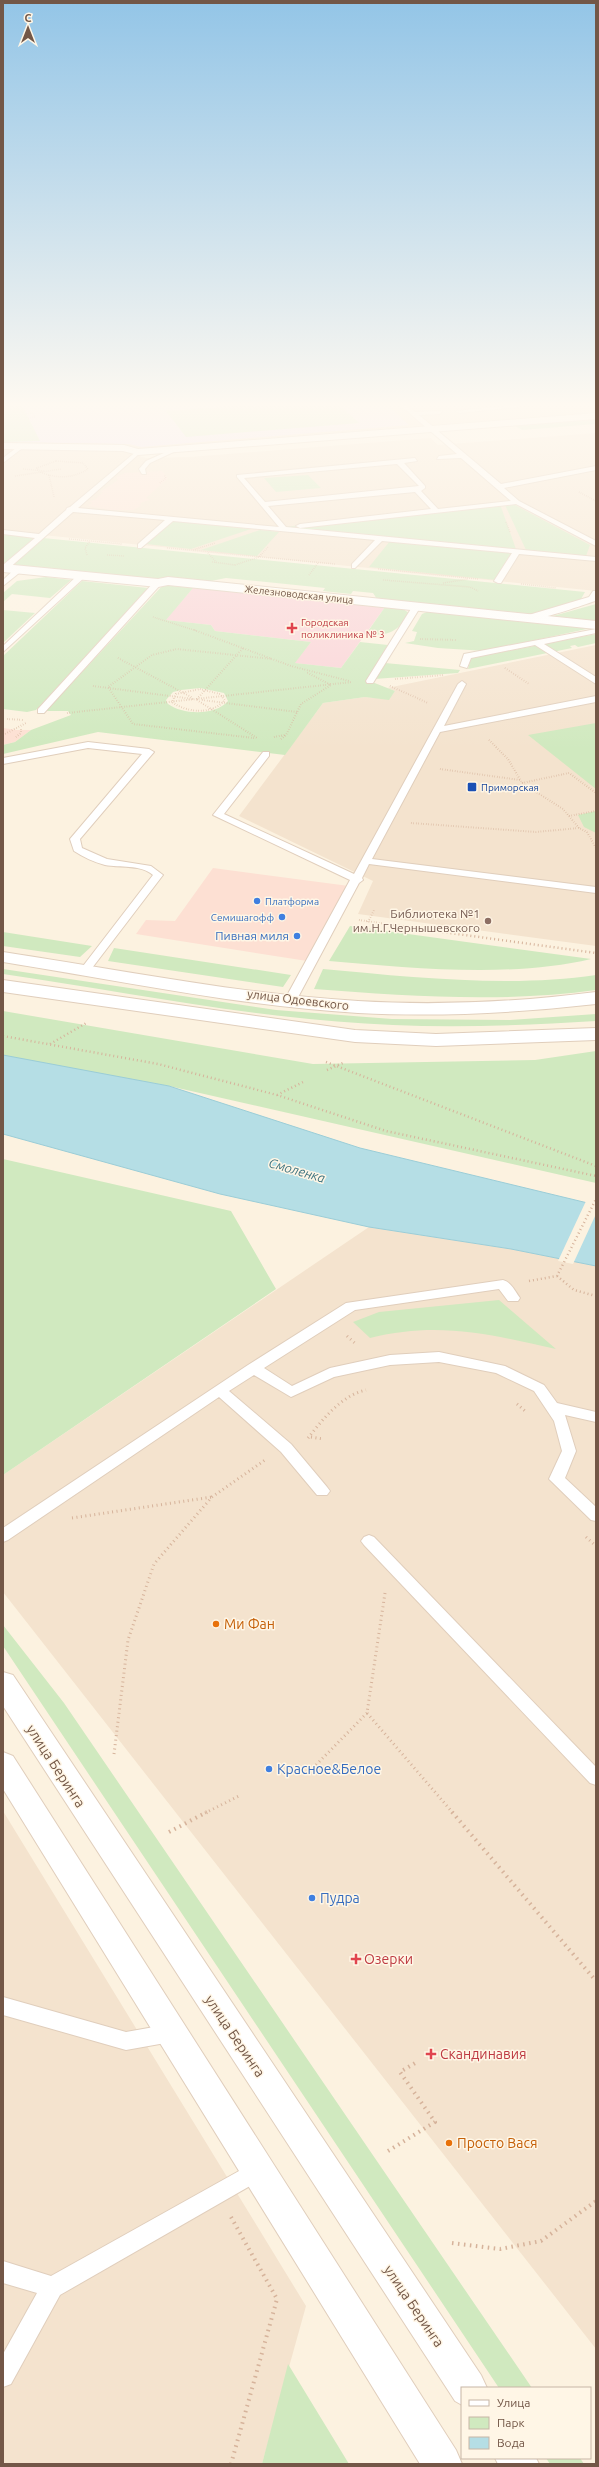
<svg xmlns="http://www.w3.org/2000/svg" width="599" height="2467" viewBox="0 0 599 2467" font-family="Ubuntu,sans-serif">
  <rect width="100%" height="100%" fill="#fcf2e0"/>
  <path fill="#f4e3ce" d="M 3,405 L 596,405 L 596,412 L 139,448 L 126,445 L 3,443 Z
    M 596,433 L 596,591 L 3,531 L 3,449 L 122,451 L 146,458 L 190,457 L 431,438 L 438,445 Z
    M 596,645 L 596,946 L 358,914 L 373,881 L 239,816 L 323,703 L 365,697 L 389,699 L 395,691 L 387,688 Z
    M 369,1227 L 511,1249 L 596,1266 L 596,2349 L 3,1592 L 3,1475 Z
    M 3,1811 L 306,2306 L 262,2464 L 3,2464 Z"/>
  <path fill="#fde0d3" d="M 162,471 L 168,478 L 146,498 L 150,500 L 142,502 L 139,505 L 141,506 L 133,510 L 110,510 L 88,506 L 92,503 L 89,501 L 95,500 L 103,492 L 100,492 L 118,480 L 116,477 L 125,473 Z
    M 3,728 L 17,730 L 31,730 L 15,742 L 3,745 Z
    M 213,868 L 349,886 L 307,961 L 136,934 L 146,920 L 175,921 Z"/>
  <path fill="#efddf8" d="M 3,405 L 387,405 L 409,425 L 141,447 L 129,444 L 3,442 Z"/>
  <path fill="#fad3d7" d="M 193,588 L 288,597 L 385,607 L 341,668 L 294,663 L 311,642 L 215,631 L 211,625 L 165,620 Z"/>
  <path fill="#d0e9bf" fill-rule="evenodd" d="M 3,405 L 22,405 L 40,441 L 3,442 Z
    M 246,405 L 340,405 L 359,423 L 186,437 L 166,411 Z
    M 596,419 L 596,424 L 522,430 L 516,426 Z
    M 308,475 L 321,488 L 276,492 L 264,478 Z
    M 500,504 L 517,552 L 283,527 Z
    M 513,504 L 590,545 L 586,556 L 526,550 L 505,505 Z
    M 172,521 L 251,529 L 191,549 L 146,544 Z
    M 260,530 L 279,532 L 257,556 L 201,550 Z
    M 3,534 L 585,592 L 581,599 L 532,615 L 377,599 L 373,593 L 353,591 L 351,594 L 323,591 L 325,588 L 226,578 L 206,582 L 164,577 L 156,580 L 3,565 Z
    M 390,541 L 514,552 L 496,580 L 369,567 Z
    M 46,577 L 71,580 L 50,598 L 12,594 L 3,602 L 3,593 L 17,581 Z
    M 82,581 L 148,588 L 36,710 L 27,712 L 3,709 L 3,656 Z
    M 163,585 L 193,588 L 166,620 L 211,625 L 215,631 L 311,642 L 295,663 L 341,668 L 360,642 L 388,645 L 367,680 L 395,691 L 389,700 L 365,697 L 323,703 L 285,755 L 98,732 L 3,754 L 3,745 L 15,742 L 31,730 L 71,715 L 68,711 L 46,711 ZM 200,688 L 224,693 L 228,701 C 215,716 183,715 168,704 L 166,700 L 173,692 L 181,690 Z
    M 596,604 L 596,621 L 553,616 Z
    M 385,607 L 403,609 L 409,613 C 397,632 390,636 366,634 Z
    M 3,610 L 35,613 L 3,643 Z
    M 429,611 L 590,627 L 591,628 L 485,651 L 438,648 L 405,643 L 414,641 L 417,632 L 412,631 L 422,614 Z
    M 596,634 L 596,643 L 578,647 L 575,645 L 570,646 L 572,648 L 468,669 L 471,658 Z
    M 385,663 L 460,670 L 458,673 L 374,679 Z
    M 596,723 L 596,789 L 528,735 Z
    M 596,811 L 596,833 L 584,827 L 578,815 Z
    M 350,926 L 591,959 C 512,978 409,968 329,961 Z
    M 3,932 L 92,946 L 80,957 L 3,946 Z
    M 114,948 L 291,975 L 283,987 L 108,961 Z
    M 3,969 L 276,1010 L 392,1019 L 510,1020 L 596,1014 L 596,1021 C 529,1025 461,1028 393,1025 C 263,1020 132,993 3,974 Z
    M 323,969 C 410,977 509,988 596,975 L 596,990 C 503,1003 406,996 314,989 Z
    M 3,1011 L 313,1064 L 535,1060 L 596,1051 L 596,1183 L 169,1086 L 3,1057 Z
    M 3,1159 L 231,1211 L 276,1289 L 3,1475 Z
    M 499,1300 L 556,1349 C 489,1334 438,1321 370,1338 L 353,1322 L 379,1312 Z
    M 3,1625 L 64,1703 L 532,2388 L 499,2388 L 3,1646 Z
    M 288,2364 L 349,2464 L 262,2464 Z
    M 546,2458 L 580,2458 L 584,2464 L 550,2464 Z"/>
  <path fill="#b5dee5" stroke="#9bcdd7" d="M 3,1055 L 169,1086 L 360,1148 L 596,1205 L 596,1266 L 511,1249 L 369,1227 L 220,1194 L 3,1134 Z"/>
  <path fill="#fcf2e0" d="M 586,1201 L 596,1203 L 596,1214 L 573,1264 L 558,1261 Z"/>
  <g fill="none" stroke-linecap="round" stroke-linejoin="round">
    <g stroke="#e0cebc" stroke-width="2">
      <path id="service" d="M 400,405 L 406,405 L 415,412 L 442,411 L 440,414 L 419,415 L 501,484 L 596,466 L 596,470 L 504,488 L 519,501 L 596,541 L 596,546 L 516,504 L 300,528 L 296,526 L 300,524 L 431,509 L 415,492 L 268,506 L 286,527 L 596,557 L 596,561 L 519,554 L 501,583 L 498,583 L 494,581 L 512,553 L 382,541 L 355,568 L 352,568 L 352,564 L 375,540 L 173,521 L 141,548 L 138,548 L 138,544 L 165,520 L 73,512 L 7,570 L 3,570 L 3,565 L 35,538 L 3,534 L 3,530 L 39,534 L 66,510 L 67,508 L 70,507 L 138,450 L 140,453 L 78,508 L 279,527 L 237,477 L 237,475 L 415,458 L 417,461 L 404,463 L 425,486 L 425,488 L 421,491 L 438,509 L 511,501 L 461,458 L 437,459 L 439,456 L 457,454 ZM 397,464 L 419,486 L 265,502 L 244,478 Z
        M 514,405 L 535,405 L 459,413 L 456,411 Z
        M 20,445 L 25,446 L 3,463 L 3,458 Z
        M 175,448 L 180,449 L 150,463 L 145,469 L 146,474 L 142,474 L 139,469 L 146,461 Z
        M 17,567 L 24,569 L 3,586 L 3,580 Z
        M 79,574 L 86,576 L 3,652 L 3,646 Z
        M 155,581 L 162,583 L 44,713 L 38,713 L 38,709 Z
        M 593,591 L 596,591 L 595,601 C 582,605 531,625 522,617 L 589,597 Z
        M 414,604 L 421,606 L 373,683 L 367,683 L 366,681 Z
        M 596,629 L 596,633 L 544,644 L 596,677 L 596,684 L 535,645 L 471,658 L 467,668 L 460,666 L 464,654 Z
        M 462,681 L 466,684 L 444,726 L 596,696 L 596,702 L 440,732 L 372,859 L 596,887 L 596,893 L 369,864 L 362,878 L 363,880 L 359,883 L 296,1001 L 290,1004 L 286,1003 L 284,1001 L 350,880 L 213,815 L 263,752 L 269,752 L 269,756 L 224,814 L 354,874 L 458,684 Z
        M 88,742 L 149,749 L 154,752 L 80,839 L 82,848 L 107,859 L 151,866 L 163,875 L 89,972 L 85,973 L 80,970 L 153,875 C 140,864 120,868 105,865 C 94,862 83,857 74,851 L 70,839 L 142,754 L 88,748 L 3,764 L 3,758 Z
        M 503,1280 C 511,1282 515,1291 520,1298 L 518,1301 L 508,1301 L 499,1289 L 355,1310 L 264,1368 L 292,1386 L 330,1368 L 390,1355 L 439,1352 L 505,1366 L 544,1385 L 557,1403 L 596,1412 L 596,1422 L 565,1415 L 576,1451 L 565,1478 L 596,1507 L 596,1521 L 591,1520 L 549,1479 L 562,1451 L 554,1421 L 534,1391 L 496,1373 L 439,1362 L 390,1365 L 334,1377 L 291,1397 L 254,1375 L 229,1391 L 291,1444 L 327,1487 L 330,1491 L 327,1495 L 317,1495 L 281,1452 L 219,1397 L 8,1540 L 3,1542 L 3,1528 L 248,1365 L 346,1303 Z
        M 369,1535 L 374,1537 L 596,1767 L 596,1785 L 590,1783 L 364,1545 L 361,1541 L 364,1537 Z
        M 3,1997 L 126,2032 L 171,2024 L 178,2027 L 181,2033 L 178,2039 L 171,2042 L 126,2050 L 3,2015 Z
        M 257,2161 L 264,2164 L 267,2171 L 264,2178 L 60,2295 L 11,2384 L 3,2387 L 3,2354 L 37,2293 L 3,2283 L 3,2261 L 51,2276 Z"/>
    </g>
    <g stroke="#e0cebc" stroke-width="2">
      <path id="minor" d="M 596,413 L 596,419 L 138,455 L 123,451 L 3,449 L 3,443 L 124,445 L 138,449 Z
        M 3,564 L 158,579 L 168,577 L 596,621 L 596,629 L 168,585 L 158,587 L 3,572 Z"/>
    </g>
    <g stroke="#e0cebc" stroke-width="2">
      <path id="tertiary" d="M 3,952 C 121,970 239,994 358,1001 C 438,1006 517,1002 596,992 L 596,1004 C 517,1013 438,1017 358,1013 C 239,1006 121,981 3,962 Z
        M 3,980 L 355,1030 L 436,1034 L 596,1028 L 596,1040 L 436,1046 L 355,1042 L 3,992 Z
        M 3,1672 L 13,1675 L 481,2375 L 487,2388 L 462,2388 L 462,2405 L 455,2401 L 3,1706 Z
        M 3,1752 L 13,1756 L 456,2450 L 462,2464 L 420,2464 L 3,1789 Z
        M 495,2458 L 536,2458 L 539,2464 L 498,2464 Z"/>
    </g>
    <path stroke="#d6b39b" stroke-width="1.5" stroke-dasharray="0.5 1.5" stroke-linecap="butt" d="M 208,405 L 213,410
      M 26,414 L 33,413 L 35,417 L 28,418
      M 56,461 L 83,463 L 88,469 C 73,479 54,479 38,471 L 37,468 Z
      M 23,469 L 44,471
      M 49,475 L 54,497
      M 15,476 L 62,469
      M 160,483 L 166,478 L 164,475
      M 579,492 L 596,501
      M 506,522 L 510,532
      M 69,539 L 122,544
      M 167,548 L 335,564
      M 193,550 L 215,543
      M 208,553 L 217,563
      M 87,555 L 85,548 L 90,541
      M 107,555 L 124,556
      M 212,562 L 235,565
      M 235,565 L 259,557 L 268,547
      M 378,569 L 478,579
      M 309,575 L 318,563
      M 383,580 L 470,587 L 478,591
      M 443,583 L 468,579
      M 521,584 L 556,588
      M 153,617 L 197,631"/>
    <path stroke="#d6b39b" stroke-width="2" stroke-dasharray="0.5 2" stroke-linecap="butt" d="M 194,630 L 291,666 L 349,681
      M 420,639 L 457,640
      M 118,658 L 193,698
      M 505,668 L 529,684
      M 395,679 L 444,675
      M 93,686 L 193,699
      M 390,686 L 428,703
      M 200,689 L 220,694 L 225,700 C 212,715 187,713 172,702 L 176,694 Z
      M 197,699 L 243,648
      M 197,700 L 257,738
      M 202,700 L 297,712
      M 67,713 L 352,682
      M 7,719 L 24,720
      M 3,735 L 26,723
      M 16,737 L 21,733 L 21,727
      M 274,737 L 285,735
      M 254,738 L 133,724 L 108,687 L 152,655 L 177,649 L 272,659
      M 281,739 L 286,735 L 301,704 L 331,685 L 306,672
      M 489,740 L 508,759 L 522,783 L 563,809 L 579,828
      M 440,769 L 520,780
      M 522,783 L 569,773 L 596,793
      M 569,816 L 596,811
      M 411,823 L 536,832 L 579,828 L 587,832 L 596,848
      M 359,920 L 407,927
      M 368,922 L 374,910"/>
    <path stroke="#d6b39b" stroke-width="2.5" stroke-dasharray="1 3" stroke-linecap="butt" d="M 399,926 L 596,953
      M 3,1036 L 158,1064 L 277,1095 L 386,1131 L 596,1176
      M 50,1044 L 88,1022
      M 326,1062 L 596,1166
      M 327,1070 L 345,1062
      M 277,1095 L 305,1081
      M 557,1276 L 574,1290 L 596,1296
      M 529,1281 L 557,1276 L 596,1199"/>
    <path stroke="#d6b39b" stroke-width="3" stroke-dasharray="1 3.5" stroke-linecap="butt" d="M 347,1336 L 357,1345
      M 517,1404 L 525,1411
      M 311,1437 L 323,1439
      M 308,1438 C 323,1419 342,1395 366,1390
      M 72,1518 L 212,1497
      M 586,1537 L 596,1546
      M 385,1593 L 367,1713 L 453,1813
      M 114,1754 L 128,1640 L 154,1564 L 212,1497 L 265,1460
      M 316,1765 L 367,1713
      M 205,1813 L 239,1796"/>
    <path stroke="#d6b39b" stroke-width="4" stroke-dasharray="1.5 4.5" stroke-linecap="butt" d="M 452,1812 L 596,1981
      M 169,1832 L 207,1812
      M 388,2151 L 435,2122 L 400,2072 L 417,2062
      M 231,2217 L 277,2299 L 231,2464
      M 452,2243 L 500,2249 L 541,2241 L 596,2201"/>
    <use href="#service" fill="#fff" fill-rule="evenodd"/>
    <use href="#minor" fill="#fff" fill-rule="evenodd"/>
    <use href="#tertiary" fill="#fff" fill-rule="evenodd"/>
  </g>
  <linearGradient id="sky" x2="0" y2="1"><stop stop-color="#93c5e7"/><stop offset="0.54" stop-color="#fef9f1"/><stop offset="1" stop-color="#fef9f1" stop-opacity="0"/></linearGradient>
  <rect width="599" height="750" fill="url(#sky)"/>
  <g fill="#e0444e" stroke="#fff6e6" stroke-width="1.5">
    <path d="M290 622h4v4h4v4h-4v4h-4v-4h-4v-4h4z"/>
    <path d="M354 1953h4v4h4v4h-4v4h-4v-4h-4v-4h4z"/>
    <path d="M429 2048h4v4h4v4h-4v4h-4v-4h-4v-4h4z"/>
  </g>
  <rect fill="#1a4fb4" stroke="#fff6e6" stroke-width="1.5" x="467" y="782" width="10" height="10" rx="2"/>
  <g fill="#3f7fe0" stroke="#fff6e6" stroke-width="1.5">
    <circle cx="257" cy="901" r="4"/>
    <circle cx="282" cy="917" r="4"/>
    <circle cx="297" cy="936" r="4"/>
    <circle cx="269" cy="1769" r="4"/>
    <circle cx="312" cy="1898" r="4"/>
  </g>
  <circle fill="#8d6e63" stroke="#fff6e6" stroke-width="1.5" cx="488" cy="921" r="4"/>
  <g fill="#e8710a" stroke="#fff6e6" stroke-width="1.5">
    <circle cx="216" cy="1624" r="4"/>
    <circle cx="449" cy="2143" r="4"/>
  </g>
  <g text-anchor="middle" stroke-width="3" stroke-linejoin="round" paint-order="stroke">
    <g font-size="10" fill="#735747" stroke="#fff6e6">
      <text transform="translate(299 594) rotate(6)" y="4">Железноводская улица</text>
    </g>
    <g font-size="10" fill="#be3a42" stroke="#fff6e6" text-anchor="start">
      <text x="301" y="626">Городская<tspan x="301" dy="12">поликлиника № 3</tspan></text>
    </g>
    <g font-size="10" fill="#164399" stroke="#fff6e6" text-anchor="start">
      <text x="481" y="791">Приморская</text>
    </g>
    <g font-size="10" fill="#366cbe" stroke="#fff6e6" text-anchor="start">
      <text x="265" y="905">Платформа</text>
      <text x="274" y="921" text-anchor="end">Семишагофф</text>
    </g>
    <g font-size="12" fill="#785e54" stroke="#fff6e6" text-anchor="end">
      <text x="480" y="918">Библиотека №1<tspan x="480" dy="14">им.Н.Г.Чернышевского</tspan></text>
    </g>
    <g font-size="12" fill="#366cbe" stroke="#fff6e6" text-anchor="end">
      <text x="289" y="940">Пивная миля</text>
    </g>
    <g font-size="12" fill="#735747" stroke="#fff6e6">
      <text transform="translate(298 1000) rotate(7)" y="4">улица Одоевского</text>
    </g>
    <g font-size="13" font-style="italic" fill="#3f7480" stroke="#fff6e6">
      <text transform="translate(297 1170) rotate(16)" y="5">Смоленка</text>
    </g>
    <g font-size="14" fill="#c56008" stroke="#fff6e6" text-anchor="start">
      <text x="224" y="1629">Ми Фан</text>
      <text x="457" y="2148">Просто Вася</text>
    </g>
    <g font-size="14" fill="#735747" stroke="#fff6e6">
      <text transform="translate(56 1766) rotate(57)" y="5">улица Беринга</text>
      <text transform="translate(235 2036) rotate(56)" y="5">улица Беринга</text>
      <text transform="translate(414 2306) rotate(56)" y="5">улица Беринга</text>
    </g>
    <g font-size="14" fill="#366cbe" stroke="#fff6e6" text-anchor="start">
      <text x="277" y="1774">Красное&amp;Белое</text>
      <text x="320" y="1903">Пудра</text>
    </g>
    <g font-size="14" fill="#be3a42" stroke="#fff6e6" text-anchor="start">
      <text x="364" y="1964">Озерки</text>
      <text x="440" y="2059">Скандинавия</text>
    </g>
  </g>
  <rect width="599" height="2467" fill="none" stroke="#735747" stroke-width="8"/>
  <rect x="461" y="2387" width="130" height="72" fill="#fff6e6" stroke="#c7b6a6"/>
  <rect x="469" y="2400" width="20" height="6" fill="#ffffff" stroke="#c7b6a6"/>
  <text x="497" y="2407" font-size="12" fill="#735747">Улица</text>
  <rect x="469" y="2417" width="20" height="12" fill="#d0e9bf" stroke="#c7b6a6"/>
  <text x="497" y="2427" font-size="12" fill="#735747">Парк</text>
  <rect x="469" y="2437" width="20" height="12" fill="#b5dee5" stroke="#c7b6a6"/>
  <text x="497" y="2447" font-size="12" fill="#735747">Вода</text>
  <g transform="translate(28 28)" stroke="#fff6e6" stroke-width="3" paint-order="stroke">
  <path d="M0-3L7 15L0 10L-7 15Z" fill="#735747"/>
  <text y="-6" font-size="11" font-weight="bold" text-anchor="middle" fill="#735747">С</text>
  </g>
</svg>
